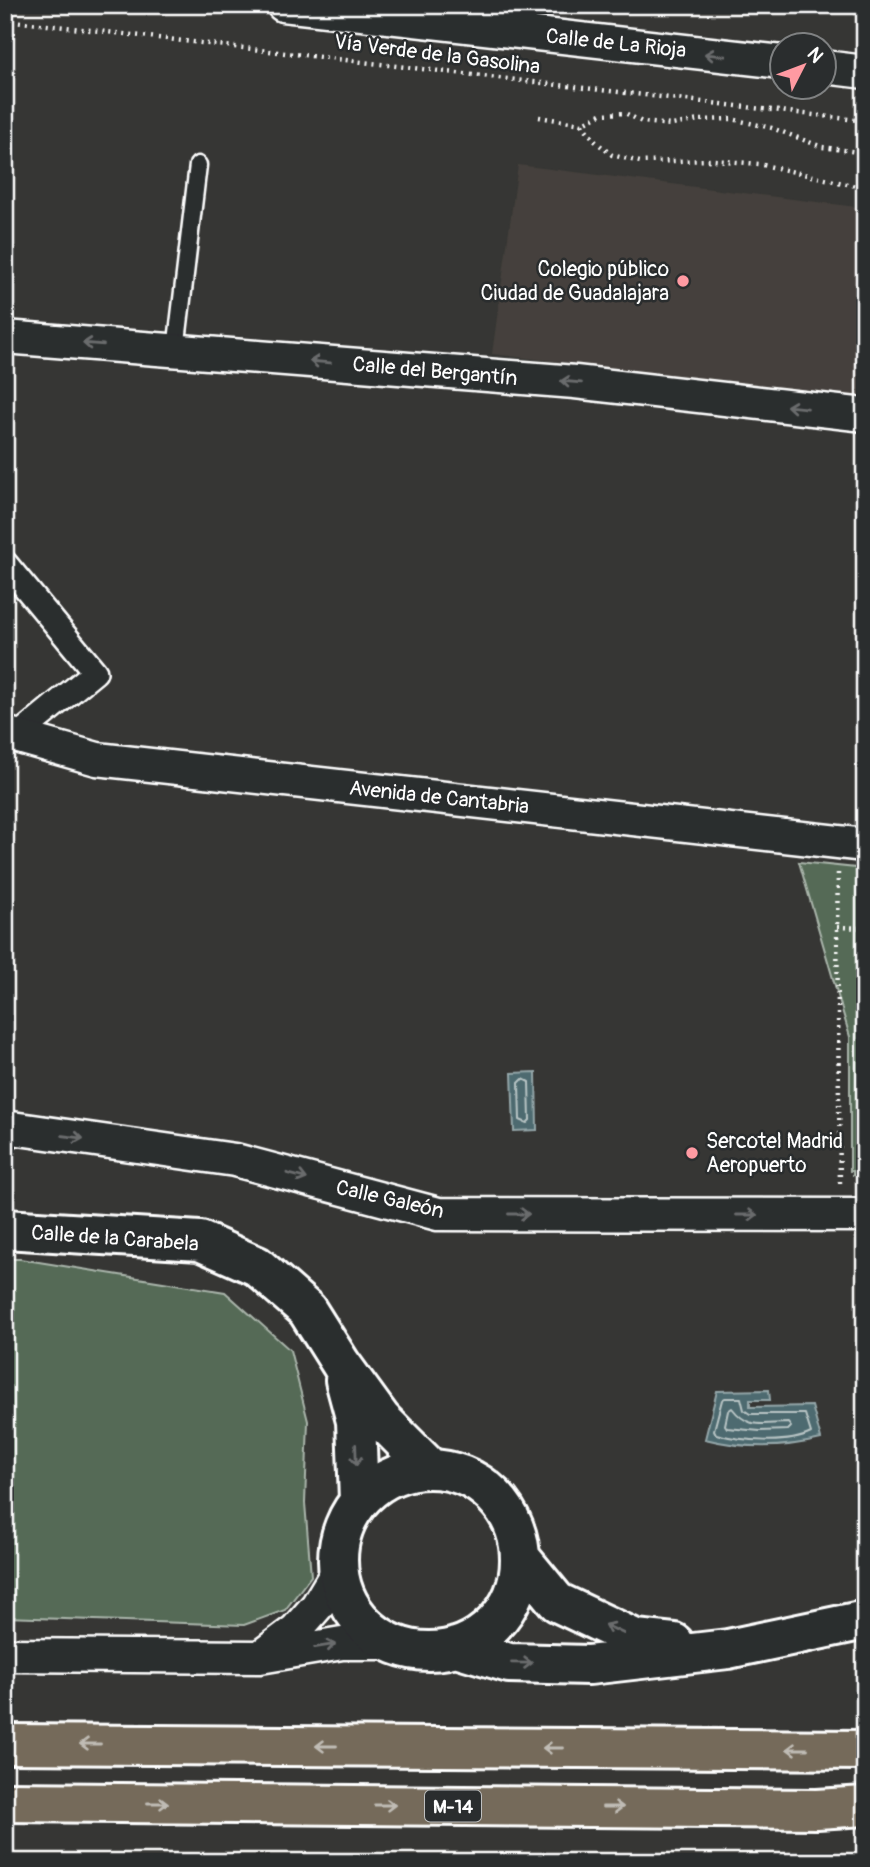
<svg xmlns="http://www.w3.org/2000/svg" width="870" height="1867" viewBox="0 0 870 1867" font-family="Pangolin,sans-serif">
  <rect width="100%" height="100%" fill="#363634"/>
  <filter id="ink" filterUnits="userSpaceOnUse"><feTurbulence type="fractalNoise" baseFrequency=".0143" numOctaves="2"/><feDisplacementMap in="SourceGraphic" scale="14" xChannelSelector="R" yChannelSelector="G"/><feConvolveMatrix kernelMatrix="1 2 1 2 8 2 1 2 1" color-interpolation-filters="sRGB"/></filter>
  <g filter="url(#ink)">
    <path fill="#45413c" d="M 518,165 L 865,208 L 865,397 L 492,354 Z"/>
    <path fill="#556b57" stroke="#aab5ab" stroke-width="2" d="M 799,862 L 865,869 L 865,1176 L 853,1175 L 853,1171 L 850,1171 L 850,1037 Z
      M 5,1259 L 20,1259 L 225,1292 L 290,1350 L 308,1421 L 305,1503 L 311,1576 L 285,1610 L 244,1625 L 5,1617 Z"/>
    <path fill="#4d6b6f" stroke="#94a6a9" stroke-width="2" d="M 536,1072 L 537,1130 L 514,1131 L 512,1073 Z
      M 769,1390 L 770,1400 L 750,1400 L 750,1407 L 812,1406 L 821,1439 C 781,1449 744,1449 705,1439 L 717,1391 Z"/>
    <g fill="none" stroke-linecap="round" stroke-linejoin="round">
      <path stroke="#b8c4c5" stroke-width="2" d="M 523,1079 L 529,1082 L 530,1120 L 527,1123 L 520,1120 L 519,1083 Z
        M 725,1398 L 741,1398 L 744,1410 L 750,1414 L 805,1414 L 811,1433 C 788,1445 742,1441 716,1434 L 714,1430 L 722,1400 Z
        M 732,1408 C 749,1430 762,1423 788,1423 L 791,1427 L 788,1430 L 760,1431 L 727,1428 L 725,1425 L 728,1411 Z"/>
      <g stroke="#fff" stroke-width="21">
        <path id="service" d="M 491,29 L 493,5
          M 176,350 L 198,165"/>
      </g>
      <g stroke="#fff" stroke-width="28">
        <path id="pedestrian" d="M 5,563 L 95,672 L 16,737"/>
      </g>
      <g stroke="#fff" stroke-width="37">
        <path id="minor" d="M 283,5 L 782,62
          M 824,67 L 865,72
          M 5,337 L 575,382 L 865,415
          M 5,733 L 97,759 L 865,845
          M 5,1127 L 235,1160 L 438,1214 L 865,1215
          M 264,1654 L 296,1630 L 317,1606 L 338,1571
          M 5,1655 L 260,1657 L 342,1643 L 389,1643"/>
      </g>
      <g stroke="#fff" stroke-width="44">
        <path id="tertiary" d="M 5,1229 L 200,1241 L 257,1266 L 307,1310 L 341,1364 L 381,1419 L 430,1468
          M 345,1380 L 356,1421 L 359,1500
          M338 1560a91 91 0 1 1 182 0a91 91 0 1 1-182 0Z
          M 520,1557 L 557,1602 L 635,1639 L 674,1643
          M 456,1647 L 509,1663 L 589,1665 L 728,1649 L 865,1620"/>
      </g>
      <g stroke="#fff" stroke-width="44">
        <path id="motorway" d="M 5,1744 L 865,1750
          M 5,1802 L 817,1809 L 865,1806"/>
      </g>
      <path stroke="#fff" stroke-width="4.5" stroke-dasharray="2 5" stroke-linecap="butt" d="M 5,20 L 865,121
        M 539,117 L 582,124 L 601,114 L 625,113 L 642,122 L 672,125 L 699,120 L 732,119 L 772,128 L 822,147 L 865,153
        M 582,124 L 595,141 L 612,155 L 640,162 L 714,160 L 759,164 L 865,188
        M 838,873 L 837,927 L 840,1186
        M 837,927 L 865,928"/>
      <use href="#service" stroke="#2a2d2e" stroke-width="16"/>
      <use href="#pedestrian" stroke="#2a2d2e" stroke-width="23"/>
      <use href="#minor" stroke="#2a2d2e" stroke-width="32"/>
      <use href="#tertiary" stroke="#2a2d2e" stroke-width="38"/>
      <use href="#motorway" stroke="#746a5a" stroke-width="38"/>
    </g>
    <defs><path id="oneway-shaft" d="M-6 0H5M1.5-3L5.5 0L1.5 3" fill="none" stroke-width="1.6" stroke-linecap="round" stroke-linejoin="round" transform="scale(1.75)"/></defs>
    <g stroke="#6a6c6d">
      <use href="#oneway-shaft" transform="translate(715 55) rotate(-174)"/>
      <use href="#oneway-shaft" transform="translate(93 344) rotate(-175)"/>
      <use href="#oneway-shaft" transform="translate(320 362) rotate(-175)"/>
      <use href="#oneway-shaft" transform="translate(571 382) rotate(-175)"/>
      <use href="#oneway-shaft" transform="translate(797 407) rotate(-174)"/>
      <use href="#oneway-shaft" transform="translate(73 1137) rotate(8)"/>
      <use href="#oneway-shaft" transform="translate(297 1176) rotate(15)"/>
      <use href="#oneway-shaft" transform="translate(519 1214)"/>
      <use href="#oneway-shaft" transform="translate(747 1215)"/>
      <use href="#oneway-shaft" transform="translate(356 1455) rotate(88)"/>
      <use href="#oneway-shaft" transform="translate(614 1629) rotate(-154)"/>
      <use href="#oneway-shaft" transform="translate(325 1646) rotate(-9)"/>
      <use href="#oneway-shaft" transform="translate(522 1663) rotate(1)"/>
    </g>
    <g stroke="#c0bcb5">
      <use href="#oneway-shaft" transform="translate(90 1744) rotate(-180)"/>
      <use href="#oneway-shaft" transform="translate(326 1746) rotate(-180)"/>
      <use href="#oneway-shaft" transform="translate(553 1748) rotate(-180)"/>
      <use href="#oneway-shaft" transform="translate(797 1749) rotate(-180)"/>
      <use href="#oneway-shaft" transform="translate(158 1803)"/>
      <use href="#oneway-shaft" transform="translate(385 1805)"/>
      <use href="#oneway-shaft" transform="translate(613 1807)"/>
    </g>
  </g>
  <g fill="#ff9aa2" stroke="#2a2d2e" stroke-width="2.5">
    <circle cx="683" cy="281" r="7"/>
    <circle cx="692" cy="1153" r="7"/>
  </g>
  <g text-anchor="middle" stroke-width="5" stroke-linejoin="round" paint-order="stroke">
    <rect fill="#2a2d2e" stroke="#bfc0c0" stroke-width="2" x="425" y="1790.5" width="56" height="31" rx="5"/>
    <g font-size="19" font-weight="bold" fill="#fff">
      <text x="453" y="1813">M-14</text>
    </g>
    <g font-size="21" fill="#fff" stroke="#2a2d2e">
      <text transform="translate(616 43) rotate(6)" y="7">Calle de La Rioja</text>
      <text transform="translate(437 54) rotate(7)" y="7">Vía Verde de la Gasolina</text>
      <text transform="translate(435 371) rotate(5)" y="7">Calle del Bergantín</text>
      <text transform="translate(439 797) rotate(6)" y="7">Avenida de Cantabria</text>
      <text transform="translate(390 1199) rotate(13)" y="7">Calle Galeón</text>
      <text transform="translate(115 1238) rotate(4)" y="7">Calle de la Carabela</text>
    </g>
    <g font-size="21" fill="#fff" stroke="#2a2d2e" text-anchor="end">
      <text x="669" y="276">Colegio público<tspan x="669" dy="24">Ciudad de Guadalajara</tspan></text>
      <text x="706" y="1148" text-anchor="start">Sercotel Madrid<tspan x="706" dy="24">Aeropuerto</tspan></text>
    </g>
  </g>
  <rect width="870" height="1867" fill="none" stroke="#2a2d2e" stroke-width="28"/>
  <rect x="14" y="14" width="842" height="1839" fill="none" stroke="#fff" stroke-width="2.5" filter="url(#ink)"/>
  <g transform="translate(803 66) rotate(48)"><circle r="33" fill="#2a2d2e" stroke="#7f8182" stroke-width="2"/>
  <path d="M0-5L12 26L0 18L-12 26Z" fill="#ff9aa2"/>
  <text y="-10" font-size="19" font-weight="bold" text-anchor="middle" fill="#ffffff">N</text>
  </g>
</svg>
